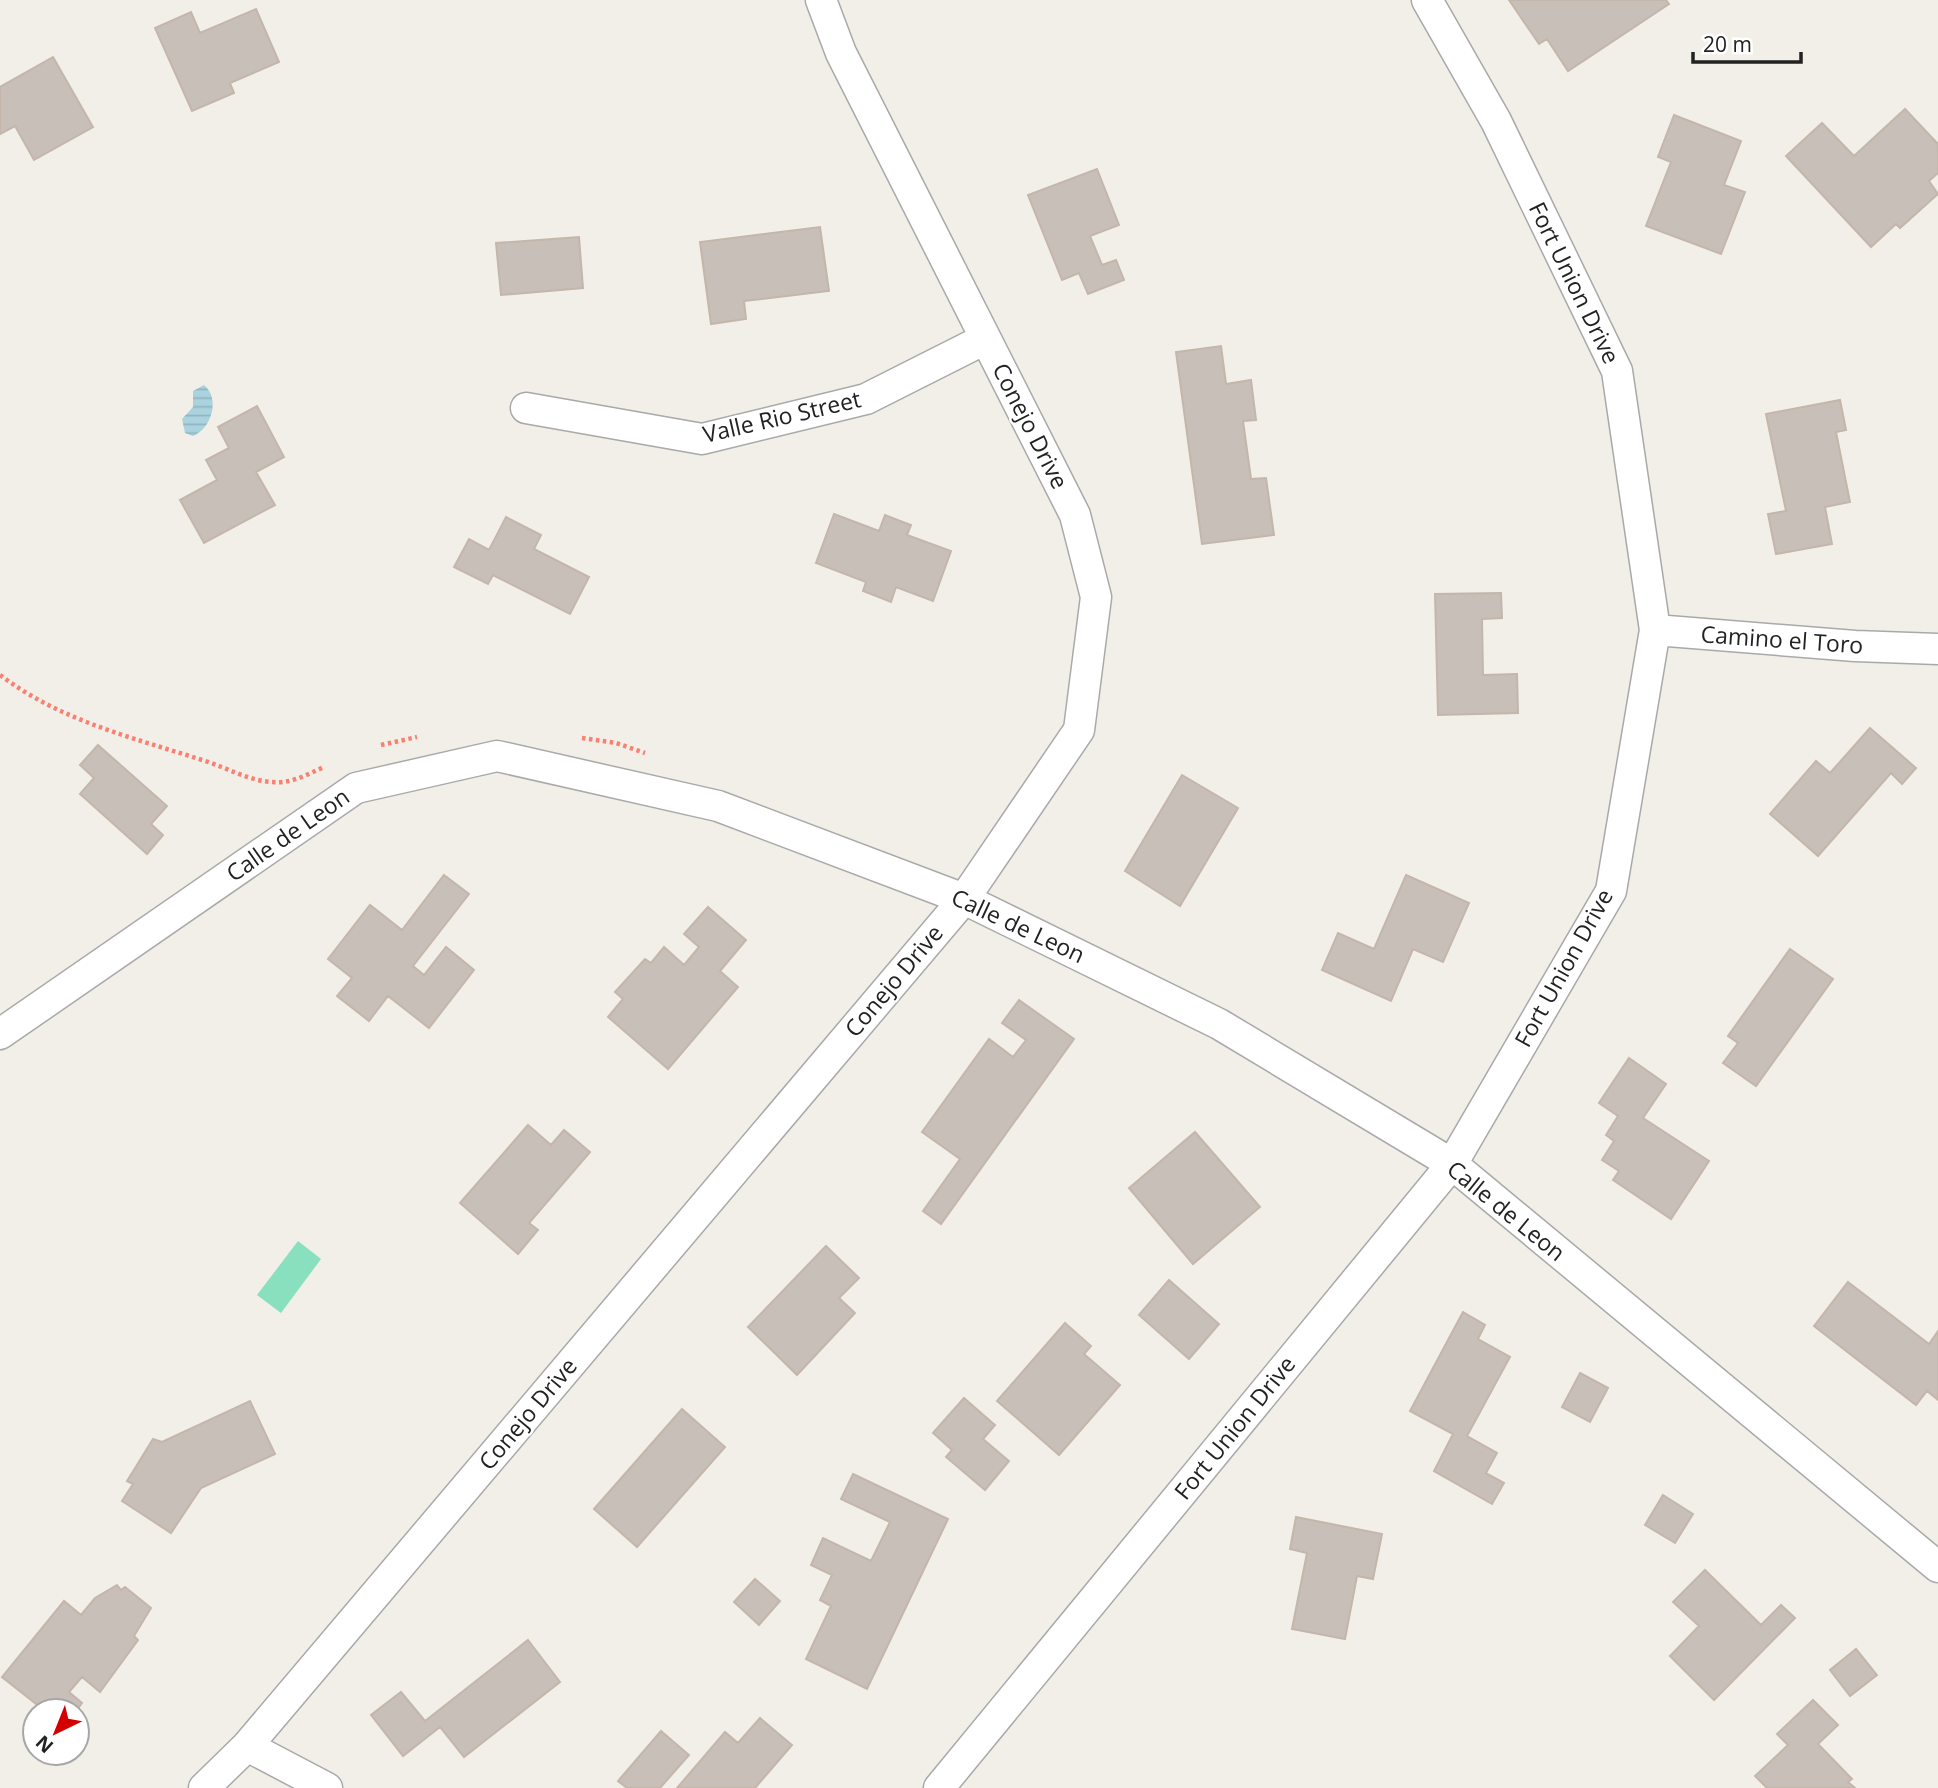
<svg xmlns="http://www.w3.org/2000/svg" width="1938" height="1788" viewBox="0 0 1938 1788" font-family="'Open Sans',sans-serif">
  <defs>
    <pattern id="water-rules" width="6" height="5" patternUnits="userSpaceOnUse" patternTransform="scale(1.75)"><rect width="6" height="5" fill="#aad3df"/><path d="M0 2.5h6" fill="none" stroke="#92b5bf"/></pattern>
  </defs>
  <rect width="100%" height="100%" fill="#f2efe9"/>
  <path fill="#88e0be" d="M 298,1241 L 321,1259 L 281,1313 L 257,1295 Z"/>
  <path fill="url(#water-rules)" d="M 204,385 C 221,399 211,429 193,436 L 185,433 L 182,419 L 193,407 L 193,391 Z"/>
  <path fill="#c7bfb8" stroke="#c4b6ab" stroke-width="2" d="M 1509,0 L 1666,0 L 1669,4 L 1568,71 L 1547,39 L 1539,44 Z
    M 256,9 L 279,62 L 230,83 L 234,93 L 192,111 L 155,28 L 191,12 L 200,33 Z
    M 53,57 L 93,127 L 34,160 L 15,126 L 0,134 L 0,87 Z
    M 1905,109 L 1938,144 L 1938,173 L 1929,181 L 1938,194 L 1900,228 L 1896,224 L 1871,247 L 1786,156 L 1822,123 L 1854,156 Z
    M 1674,115 L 1741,141 L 1724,185 L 1745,192 L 1721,254 L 1646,226 L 1671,162 L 1658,157 Z
    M 1097,169 L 1119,225 L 1090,236 L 1102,265 L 1116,260 L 1124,280 L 1088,294 L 1079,273 L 1062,280 L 1028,195 Z
    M 820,227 L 829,291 L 744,301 L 746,319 L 711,324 L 700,242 Z
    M 579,237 L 583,288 L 501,295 L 496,243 Z
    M 1221,346 L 1226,384 L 1251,380 L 1256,420 L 1243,421 L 1251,479 L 1266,478 L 1274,535 L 1202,544 L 1176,352 Z
    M 1840,400 L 1846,430 L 1836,432 L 1850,502 L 1825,507 L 1832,544 L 1776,554 L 1768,514 L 1786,511 L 1766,414 Z
    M 257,406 L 284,457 L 256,472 L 275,505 L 204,543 L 180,500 L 217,480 L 206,460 L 229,448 L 218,427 Z
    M 834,514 L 879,531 L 885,515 L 911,525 L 907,535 L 951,551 L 933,601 L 896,587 L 891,602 L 863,591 L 866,582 L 816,563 Z
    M 506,517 L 541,535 L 534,549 L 589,577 L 570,614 L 493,575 L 488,584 L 454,567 L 469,539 L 489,550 Z
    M 1501,593 L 1502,618 L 1482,619 L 1483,675 L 1517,674 L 1518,713 L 1438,715 L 1435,594 Z
    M 1870,728 L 1916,768 L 1902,784 L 1891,773 L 1818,856 L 1770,814 L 1816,761 L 1830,773 Z
    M 98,745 L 167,806 L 151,824 L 163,835 L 147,854 L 80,794 L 94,778 L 80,765 Z
    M 1182,775 L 1238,808 L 1180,906 L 1125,871 Z
    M 444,875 L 469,894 L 413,966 L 424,975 L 446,947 L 474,970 L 429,1028 L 388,996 L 369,1021 L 337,996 L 352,978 L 328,959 L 370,905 L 402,930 Z
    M 1406,875 L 1469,903 L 1443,962 L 1413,949 L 1391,1001 L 1322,970 L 1338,933 L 1374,949 Z
    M 708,907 L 746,940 L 720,971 L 738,987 L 668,1069 L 608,1017 L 623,999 L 615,992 L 645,959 L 651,963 L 664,947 L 684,965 L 699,947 L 684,934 Z
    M 1790,949 L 1833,979 L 1756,1086 L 1723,1063 L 1738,1043 L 1728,1036 Z
    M 1019,1000 L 1074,1039 L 941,1224 L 923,1211 L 960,1159 L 922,1132 L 989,1039 L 1013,1057 L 1026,1040 L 1002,1023 Z
    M 1629,1058 L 1666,1084 L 1643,1118 L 1709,1161 L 1671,1219 L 1613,1180 L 1619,1171 L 1602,1160 L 1614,1141 L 1606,1135 L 1618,1116 L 1599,1103 Z
    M 528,1125 L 551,1145 L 564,1130 L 590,1152 L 529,1223 L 538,1230 L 518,1254 L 460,1203 Z
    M 1195,1132 L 1260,1207 L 1193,1264 L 1129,1188 Z
    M 826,1246 L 859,1278 L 839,1298 L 855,1313 L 797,1375 L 748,1327 Z
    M 1169,1280 L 1219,1324 L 1189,1359 L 1139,1315 Z
    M 1848,1282 L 1929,1344 L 1938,1331 L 1938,1400 L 1927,1391 L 1916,1405 L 1814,1326 Z
    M 1463,1312 L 1485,1325 L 1478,1339 L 1510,1357 L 1467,1436 L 1497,1453 L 1486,1473 L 1504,1483 L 1492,1504 L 1434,1471 L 1453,1434 L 1410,1411 Z
    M 1065,1323 L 1091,1346 L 1084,1354 L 1120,1385 L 1059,1455 L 997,1401 Z
    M 1580,1373 L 1608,1388 L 1590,1422 L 1562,1407 Z
    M 964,1398 L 995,1425 L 983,1439 L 1009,1461 L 985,1490 L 946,1457 L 952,1450 L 933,1433 Z
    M 250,1401 L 275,1454 L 201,1488 L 171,1533 L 122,1501 L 133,1484 L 127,1481 L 153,1439 L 162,1442 Z
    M 682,1409 L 725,1447 L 637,1547 L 594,1509 Z
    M 853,1474 L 948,1519 L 867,1689 L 806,1659 L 831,1606 L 820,1600 L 832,1575 L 811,1565 L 823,1538 L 871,1561 L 890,1522 L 841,1499 Z
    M 1663,1495 L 1693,1514 L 1675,1543 L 1645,1525 Z
    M 1296,1517 L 1382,1534 L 1373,1579 L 1357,1576 L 1345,1639 L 1292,1629 L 1307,1553 L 1290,1549 Z
    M 1705,1570 L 1761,1625 L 1781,1605 L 1795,1618 L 1714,1700 L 1670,1656 L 1699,1626 L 1673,1602 Z
    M 755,1579 L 780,1601 L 759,1625 L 734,1602 Z
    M 117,1585 L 121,1590 L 125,1587 L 151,1608 L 134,1636 L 138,1640 L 100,1692 L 82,1677 L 69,1692 L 82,1703 L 76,1711 L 45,1711 L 2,1677 L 64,1601 L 81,1615 L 95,1598 Z
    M 528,1640 L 560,1682 L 464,1757 L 440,1727 L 403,1756 L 371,1715 L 401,1692 L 425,1721 Z
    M 1856,1649 L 1877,1675 L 1850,1696 L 1830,1670 Z
    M 1813,1700 L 1838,1725 L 1818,1744 L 1852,1779 L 1848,1782 L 1855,1788 L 1767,1788 L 1755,1776 L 1788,1745 L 1777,1734 Z
    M 760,1718 L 792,1745 L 755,1788 L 677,1788 L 725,1732 L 738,1743 Z
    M 661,1731 L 689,1755 L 660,1788 L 627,1788 L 618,1781 Z"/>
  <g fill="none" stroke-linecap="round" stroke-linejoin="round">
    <g stroke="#a9a9a9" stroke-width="33">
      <path id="street" d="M 526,408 L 702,439 L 866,399 L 985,339
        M 1655,630 L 1855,646 L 1938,649
        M 0,1034 L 356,788 L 497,756 L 718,806 L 964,899 L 1219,1024 L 1452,1164 L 1938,1567
        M 247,1746 L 327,1788
        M 204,1788 L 247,1746 L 964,899 L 1079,730 L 1096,597 L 1075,515 L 841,53 L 821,0
        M 939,1788 L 1452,1164 L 1611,891 L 1655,630 L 1617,371 L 1496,121 L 1427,0"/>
    </g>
    <path stroke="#fa8072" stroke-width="4.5" stroke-dasharray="3.5 3.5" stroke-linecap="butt" d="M 0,675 C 61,721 131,737 202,760 C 226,767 248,781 273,782 C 291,784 308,774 324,767
      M 582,738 L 616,743 L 645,753
      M 381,745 L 417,737"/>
    <use href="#street" stroke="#fff" stroke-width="30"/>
  </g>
  <g text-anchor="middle" stroke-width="5" stroke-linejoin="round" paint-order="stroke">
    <g font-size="23" fill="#222" stroke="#fff">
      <text transform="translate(1574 283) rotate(64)" y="8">Fort Union Drive</text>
      <text transform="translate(782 417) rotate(-13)" y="8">Valle Rio Street</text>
      <text transform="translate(1030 426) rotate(63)" y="8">Conejo Drive</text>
      <text transform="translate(1782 640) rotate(4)" y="8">Camino el Toro</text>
      <text transform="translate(288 835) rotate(-35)" y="8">Calle de Leon</text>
      <text transform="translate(1018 926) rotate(25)" y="8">Calle de Leon</text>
      <text transform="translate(1564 968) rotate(-61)" y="8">Fort Union Drive</text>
      <text transform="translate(894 981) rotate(-50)" y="8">Conejo Drive</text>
      <text transform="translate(1506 1211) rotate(39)" y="8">Calle de Leon</text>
      <text transform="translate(528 1414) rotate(-50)" y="8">Conejo Drive</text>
      <text transform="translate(1235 1428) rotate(-51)" y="8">Fort Union Drive</text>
    </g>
  </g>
  <g transform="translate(56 1732) rotate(223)"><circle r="33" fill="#ffffff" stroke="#a7a7a7" stroke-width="2"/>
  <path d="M0-5L12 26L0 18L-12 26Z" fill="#d40000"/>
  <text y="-10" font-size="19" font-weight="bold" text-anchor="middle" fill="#222222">N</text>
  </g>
  <path d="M1693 52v10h108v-10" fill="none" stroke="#222222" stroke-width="3.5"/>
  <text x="1703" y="52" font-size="21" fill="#222222" stroke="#ffffff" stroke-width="5" paint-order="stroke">20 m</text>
</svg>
